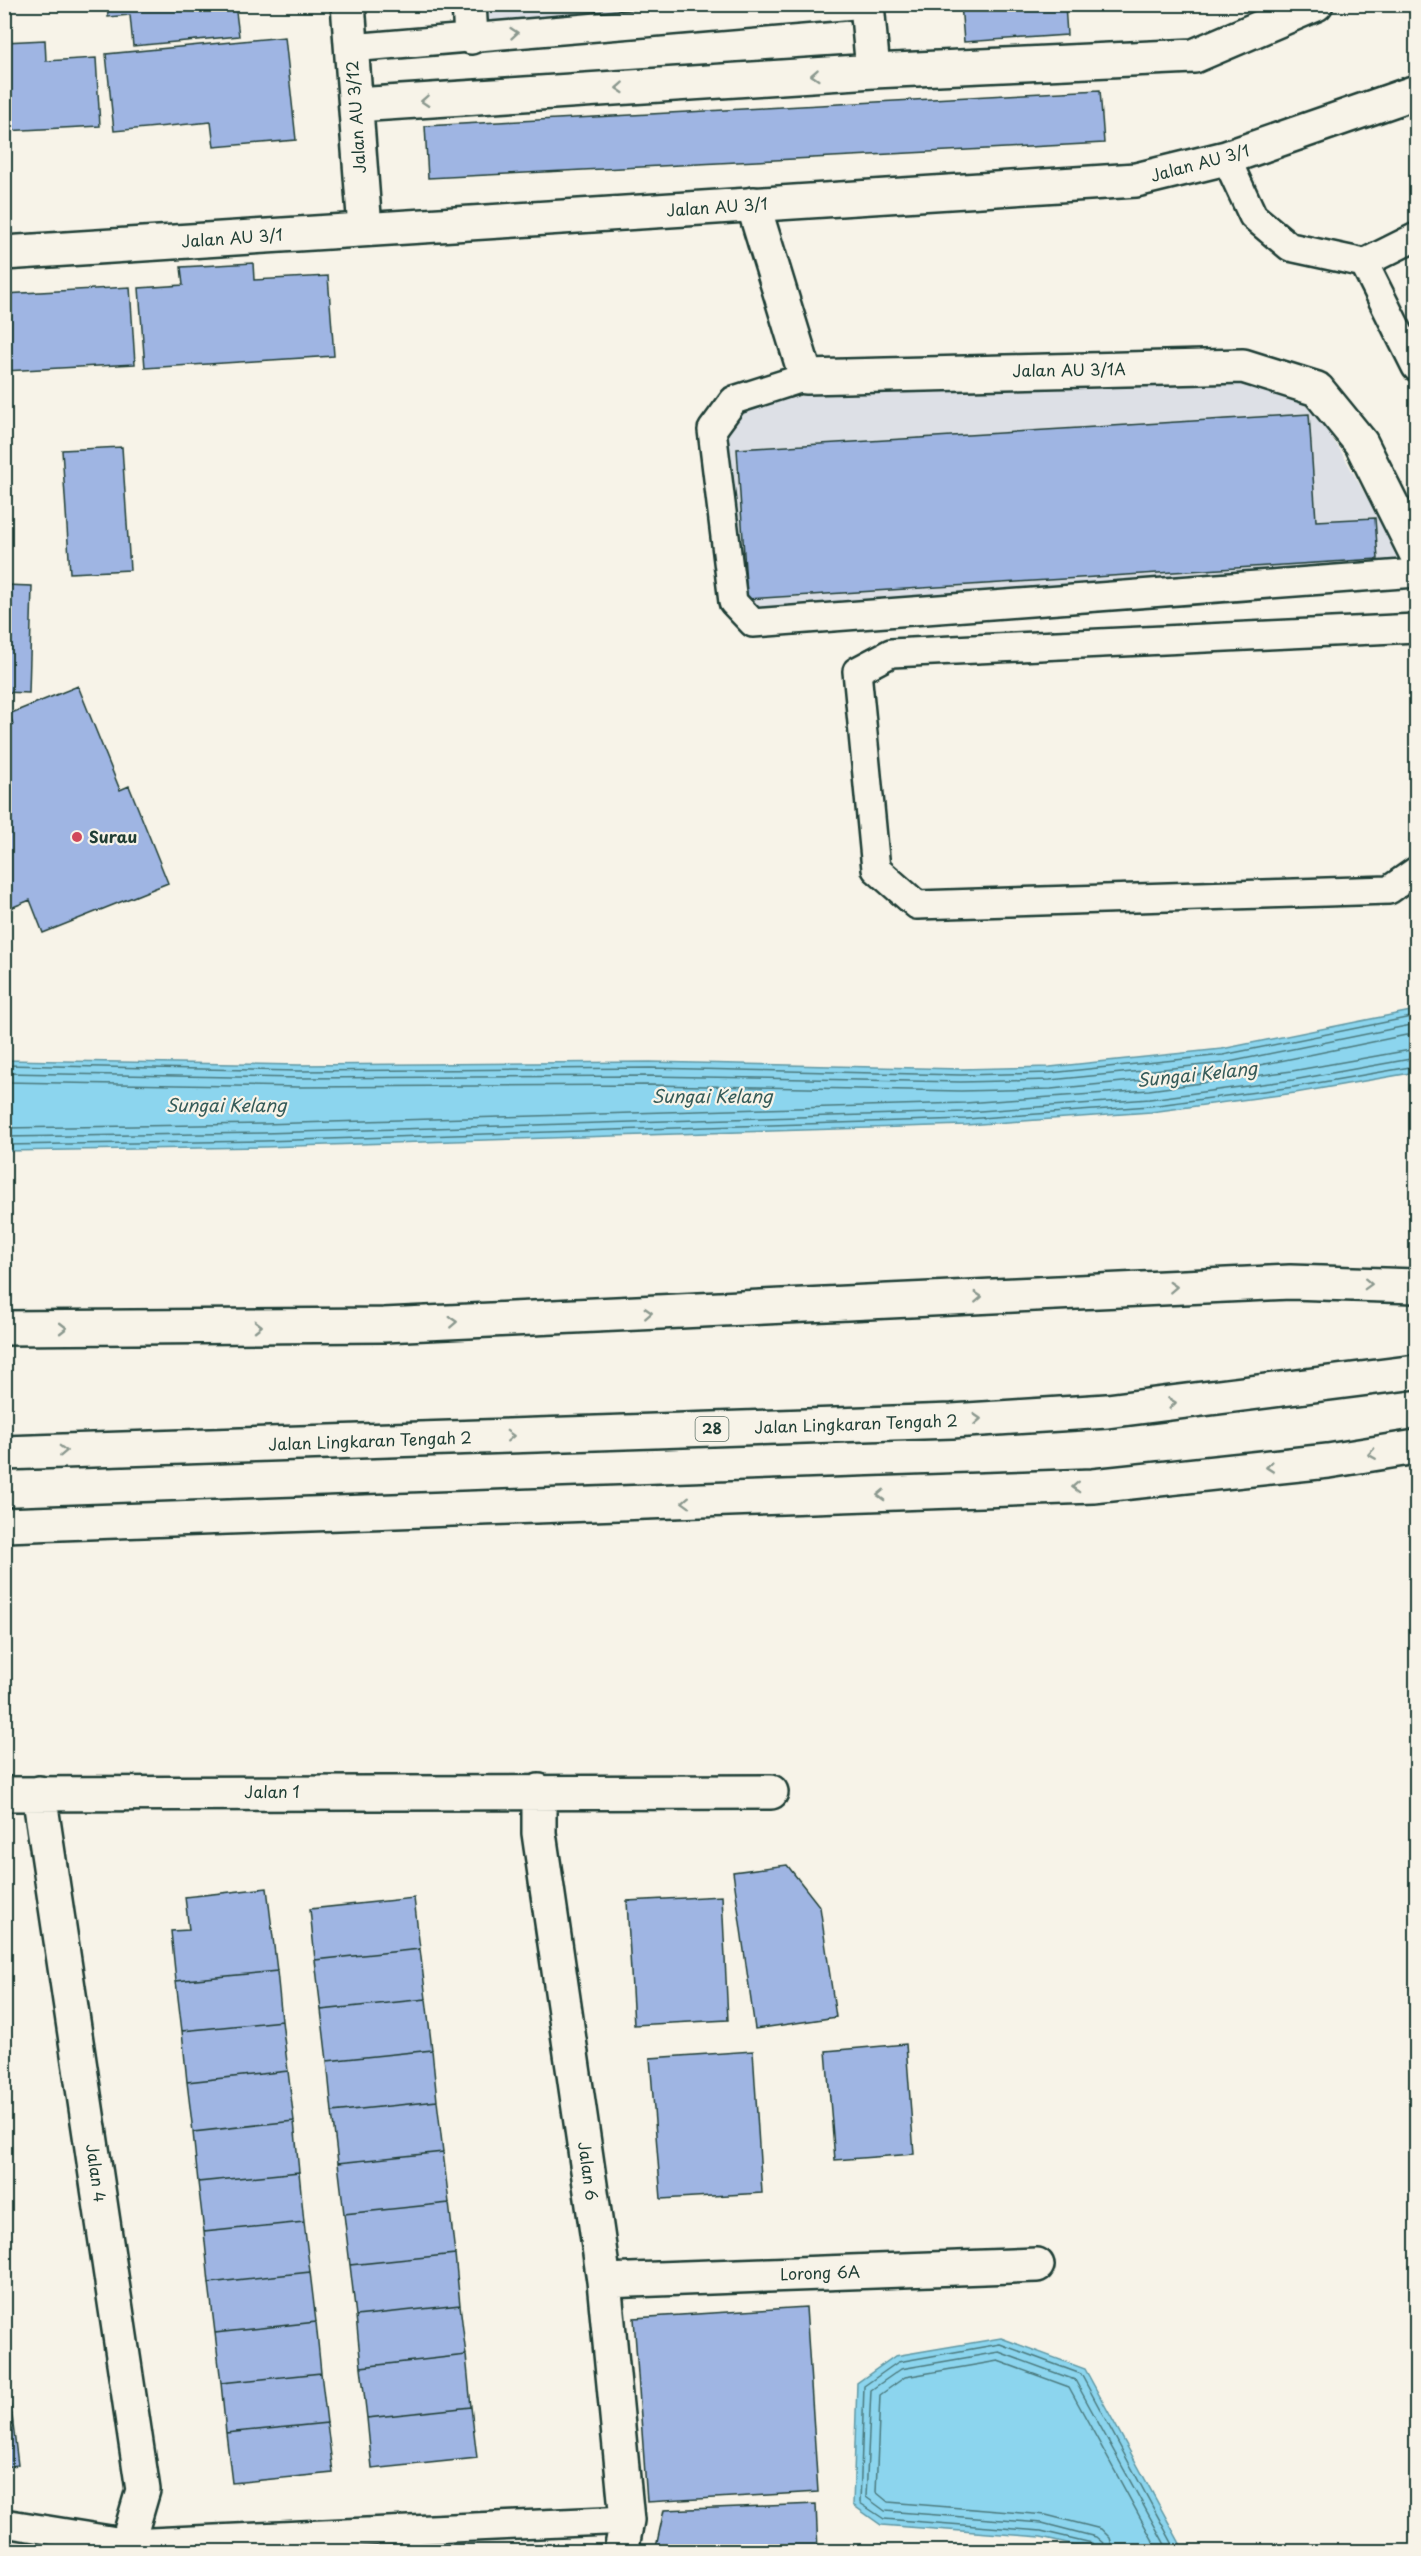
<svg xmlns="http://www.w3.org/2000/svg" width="1421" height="2556" viewBox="0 0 1421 2556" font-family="'Playpen Sans',sans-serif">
  <rect width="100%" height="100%" fill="#f7f3e8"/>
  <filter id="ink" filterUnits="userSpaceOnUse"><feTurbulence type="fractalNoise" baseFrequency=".0167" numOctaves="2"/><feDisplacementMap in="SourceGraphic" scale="12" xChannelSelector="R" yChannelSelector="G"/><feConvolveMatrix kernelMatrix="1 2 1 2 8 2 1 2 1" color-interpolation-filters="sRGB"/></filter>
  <g filter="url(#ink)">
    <path fill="#dde0e6" d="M 487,4 L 730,5 L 488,25 Z
      M 1247,383 L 1308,402 L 1342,453 L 1402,560 L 761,613 L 741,596 L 723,436 L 740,409 L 829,390 Z"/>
    <path fill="#8cd5ee" stroke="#6098a4" stroke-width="1.5" d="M 1416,1010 L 1416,1072 L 1295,1093 L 1151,1112 L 966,1125 L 264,1147 L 5,1151 L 5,1060 L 299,1065 L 650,1062 L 961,1069 L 1050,1067 L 1222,1049 Z
      M 1001,2338 L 1085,2369 L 1183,2549 L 1180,2552 L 1102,2551 L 1041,2537 L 881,2525 L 853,2505 L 857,2383 L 895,2356 Z
      M 872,2546 L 950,2551 L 867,2551 Z"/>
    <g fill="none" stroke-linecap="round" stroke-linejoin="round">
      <path stroke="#4b7a7e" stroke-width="1.5" d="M 4,1065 L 299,1071 L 650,1068 L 961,1075 L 1050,1073 L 1223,1055 L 1416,1016
        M 4,1073 L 299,1078 L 650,1076 L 961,1082 L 1050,1080 L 1224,1063 L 1416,1024
        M 4,1082 L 299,1087 L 650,1085 L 961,1091 L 1051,1089 L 1226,1072 L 1416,1033
        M 4,1128 L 263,1124 L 965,1103 L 1149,1090 L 1292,1071 L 1416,1049
        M 4,1137 L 264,1133 L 966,1112 L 1150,1099 L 1293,1080 L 1416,1058
        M 4,1145 L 264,1141 L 966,1119 L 1150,1106 L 1294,1087 L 1416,1066
        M 1097,2552 L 1092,2543 L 1041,2531 L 884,2519 L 860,2503 L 864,2386 L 898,2362 L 1000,2344 L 1081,2374 L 1177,2552
        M 1104,2552 L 1103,2543 L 1096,2537 L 1042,2523 L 885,2511 L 866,2497 L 871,2390 L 901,2369 L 999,2352 L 1075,2380 L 1169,2552
        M 1114,2552 L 1110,2538 L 1101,2529 L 1046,2515 L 888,2502 L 876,2492 L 880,2395 L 905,2377 L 998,2361 L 1069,2387 L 1159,2552"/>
    </g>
    <path fill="#9fb5e3" stroke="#1f3d34" stroke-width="1.5" d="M 107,4 L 235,4 L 239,36 L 133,46 L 130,15 L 108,17 Z
      M 961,4 L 1065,4 L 1067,35 L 964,42 Z
      M 1078,4 L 1163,4 L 1163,5 L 1078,10 Z
      M 285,37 L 296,140 L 214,147 L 211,122 L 114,131 L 106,54 Z
      M 45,40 L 46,61 L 96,58 L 100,126 L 4,131 L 4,42 Z
      M 1100,90 L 1104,143 L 428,178 L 425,126 Z
      M 253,263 L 254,280 L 328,276 L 334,356 L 145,368 L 139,288 L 183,285 L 181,267 Z
      M 130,287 L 135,364 L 4,371 L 4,294 Z
      M 1309,414 L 1316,521 L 1375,518 L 1378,559 L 747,599 L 737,449 Z
      M 122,447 L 130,570 L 70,573 L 62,450 Z
      M 4,585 L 32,586 L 29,693 L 4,692 Z
      M 78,686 L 120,790 L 129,786 L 168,883 L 43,933 L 30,900 L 6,910 L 4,906 L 4,727 L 13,724 L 9,714 Z
      M 787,1865 L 820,1907 L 836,2017 L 755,2029 L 733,1872 Z
      M 267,1888 L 277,1971 L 176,1981 L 171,1931 L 189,1930 L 185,1897 Z
      M 722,1896 L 728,2020 L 634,2025 L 627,1901 Z
      M 414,1898 L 420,1949 L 315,1960 L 310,1909 Z
      M 420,1949 L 426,1999 L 321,2010 L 315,1960 Z
      M 277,1971 L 282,2021 L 182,2031 L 176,1981 Z
      M 426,1999 L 432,2050 L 327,2061 L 321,2010 Z
      M 282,2021 L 288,2071 L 187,2082 L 182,2031 Z
      M 906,2044 L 914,2154 L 835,2160 L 826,2051 Z
      M 432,2050 L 437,2101 L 332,2112 L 327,2061 Z
      M 753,2051 L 762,2193 L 661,2199 L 650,2058 Z
      M 288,2071 L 294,2121 L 193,2132 L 187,2082 Z
      M 437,2101 L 443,2152 L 338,2163 L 332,2112 Z
      M 294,2121 L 299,2172 L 198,2182 L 193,2132 Z
      M 443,2152 L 449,2203 L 344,2214 L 338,2163 Z
      M 299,2172 L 304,2222 L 204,2232 L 198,2182 Z
      M 449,2203 L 455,2254 L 350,2265 L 344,2214 Z
      M 304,2222 L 310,2272 L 209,2283 L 204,2232 Z
      M 455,2254 L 460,2305 L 356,2316 L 350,2265 Z
      M 310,2272 L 316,2322 L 215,2333 L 209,2283 Z
      M 460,2305 L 466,2355 L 361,2367 L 356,2316 Z
      M 806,2307 L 818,2492 L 647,2502 L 634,2318 Z
      M 316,2322 L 321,2373 L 221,2383 L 215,2333 Z
      M 466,2355 L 471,2407 L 367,2418 L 361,2367 Z
      M 4,2364 L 12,2415 L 4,2416 Z
      M 321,2373 L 327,2423 L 226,2433 L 221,2383 Z
      M 471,2407 L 477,2458 L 372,2469 L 367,2418 Z
      M 12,2415 L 18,2465 L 4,2467 L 4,2416 Z
      M 327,2423 L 333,2473 L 232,2483 L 226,2433 Z
      M 816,2504 L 818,2552 L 655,2552 L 664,2510 Z"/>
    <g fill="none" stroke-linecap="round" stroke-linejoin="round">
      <g stroke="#1f3d34" stroke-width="32">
        <path id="lane" d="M 351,48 L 866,4
          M 1226,158 L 1253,216 L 1290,247 L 1364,263 L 1416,367
          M 1364,263 L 1416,237
          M 806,377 L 734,400 L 712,430 L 733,602 L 753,623 L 1416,573
          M 1416,628 L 891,653 L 857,671 L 876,869 L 917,905 L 1389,890 L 1416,871
          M 4,2523 L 129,2543 L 627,2520"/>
      </g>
      <g stroke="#1f3d34" stroke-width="38">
        <path id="street" d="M 348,4 L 365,229
          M 469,4 L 471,37
          M 867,4 L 873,71
          M 356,105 L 873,71 L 1194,56 L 1316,4
          M 753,204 L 806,377 L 1243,366 L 1317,389 L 1361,443 L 1416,553
          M 539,1791 L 539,1833 L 604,2281 L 627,2520 L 621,2552
          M 39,1793 L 143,2490 L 125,2552
          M 4,1794 L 771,1792
          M 604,2281 L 1037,2265"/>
      </g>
      <g stroke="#1f3d34" stroke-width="38">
        <path id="secondary" d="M 4,253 L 1136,180 L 1226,158 L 1416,92"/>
      </g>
      <g stroke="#1f3d34" stroke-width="38">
        <path id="highway" d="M 4,1328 L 384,1325 L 1290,1282 L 1416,1286
          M 4,1453 L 952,1421 L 1107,1411 L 1416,1372
          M 4,1525 L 1093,1486 L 1328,1461 L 1416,1447"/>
      </g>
      <use href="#lane" stroke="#f7f3e8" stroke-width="27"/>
      <use href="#street" stroke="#f7f3e8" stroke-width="33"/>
      <use href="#secondary" stroke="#f7f3e8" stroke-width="33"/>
      <use href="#highway" stroke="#f7f3e8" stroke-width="33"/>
    </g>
    <defs><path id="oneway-chevron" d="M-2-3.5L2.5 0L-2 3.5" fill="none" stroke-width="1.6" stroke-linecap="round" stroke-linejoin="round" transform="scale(1.5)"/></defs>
    <g stroke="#8b988e">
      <use href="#oneway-chevron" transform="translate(514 33) rotate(-5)"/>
      <use href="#oneway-chevron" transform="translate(815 75) rotate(176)"/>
      <use href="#oneway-chevron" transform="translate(620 88) rotate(176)"/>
      <use href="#oneway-chevron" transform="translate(425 101) rotate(176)"/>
      <use href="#oneway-chevron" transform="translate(1368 1284) rotate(2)"/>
      <use href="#oneway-chevron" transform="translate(1173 1287) rotate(-3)"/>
      <use href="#oneway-chevron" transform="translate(978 1297) rotate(-3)"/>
      <use href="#oneway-chevron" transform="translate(648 1313) rotate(-3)"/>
      <use href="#oneway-chevron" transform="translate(453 1322) rotate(-3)"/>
      <use href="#oneway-chevron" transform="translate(258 1326)"/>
      <use href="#oneway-chevron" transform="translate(63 1328)"/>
      <use href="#oneway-chevron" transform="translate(1172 1403) rotate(-7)"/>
      <use href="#oneway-chevron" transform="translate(977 1419) rotate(-4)"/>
      <use href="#oneway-chevron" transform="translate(510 1436) rotate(-2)"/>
      <use href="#oneway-chevron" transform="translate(63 1451) rotate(-2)"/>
      <use href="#oneway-chevron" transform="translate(1372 1454) rotate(171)"/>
      <use href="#oneway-chevron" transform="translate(1270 1467) rotate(174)"/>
      <use href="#oneway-chevron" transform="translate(1076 1487) rotate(178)"/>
      <use href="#oneway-chevron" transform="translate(881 1495) rotate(178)"/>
      <use href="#oneway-chevron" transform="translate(686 1502) rotate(178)"/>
    </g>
  </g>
  <circle fill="#d1495b" stroke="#f7f3e8" stroke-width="2" cx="77" cy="837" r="6"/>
  <g text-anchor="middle" stroke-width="4.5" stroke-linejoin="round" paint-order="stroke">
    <rect fill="#f7f3e8" stroke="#60746a" stroke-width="1.5" x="695.5" y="1417" width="33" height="24" rx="4.5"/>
    <g font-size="15" font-weight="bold" fill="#1f3d34">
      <text x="712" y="1434">28</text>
    </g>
    <g font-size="16" fill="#1f3d34" stroke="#f7f3e8">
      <text transform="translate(356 117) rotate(-94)" y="6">Jalan AU 3/12</text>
      <text transform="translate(1200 163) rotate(-15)" y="6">Jalan AU 3/1</text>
      <text transform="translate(717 207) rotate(-4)" y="6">Jalan AU 3/1</text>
      <text transform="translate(232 238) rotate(-4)" y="6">Jalan AU 3/1</text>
      <text transform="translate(1069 370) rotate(-1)" y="6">Jalan AU 3/1A</text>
      <text transform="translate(856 1424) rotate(-2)" y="6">Jalan Lingkaran Tengah 2</text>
      <text transform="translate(370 1441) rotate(-2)" y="6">Jalan Lingkaran Tengah 2</text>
      <text x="272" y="1798">Jalan 1</text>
      <text transform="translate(588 2171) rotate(82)" y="6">Jalan 6</text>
      <text transform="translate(96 2173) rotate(82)" y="6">Jalan 4</text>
      <text transform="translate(820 2273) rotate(-2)" y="6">Lorong 6A</text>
    </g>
    <g font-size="16" font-weight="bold" fill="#1f3d34" stroke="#f7f3e8" text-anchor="start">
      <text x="89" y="843">Surau</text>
    </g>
    <g font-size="18" font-style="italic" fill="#355b59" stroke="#f7f3e8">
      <text transform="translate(1197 1075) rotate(-6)" y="6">Sungai Kelang</text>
      <text x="712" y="1103">Sungai Kelang</text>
      <text x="226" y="1112">Sungai Kelang</text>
    </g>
  </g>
  <rect width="1421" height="2556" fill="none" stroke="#f7f3e8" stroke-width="24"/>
  <rect x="12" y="12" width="1397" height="2532" fill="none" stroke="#1f3d34" stroke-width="2" filter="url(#ink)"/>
</svg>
